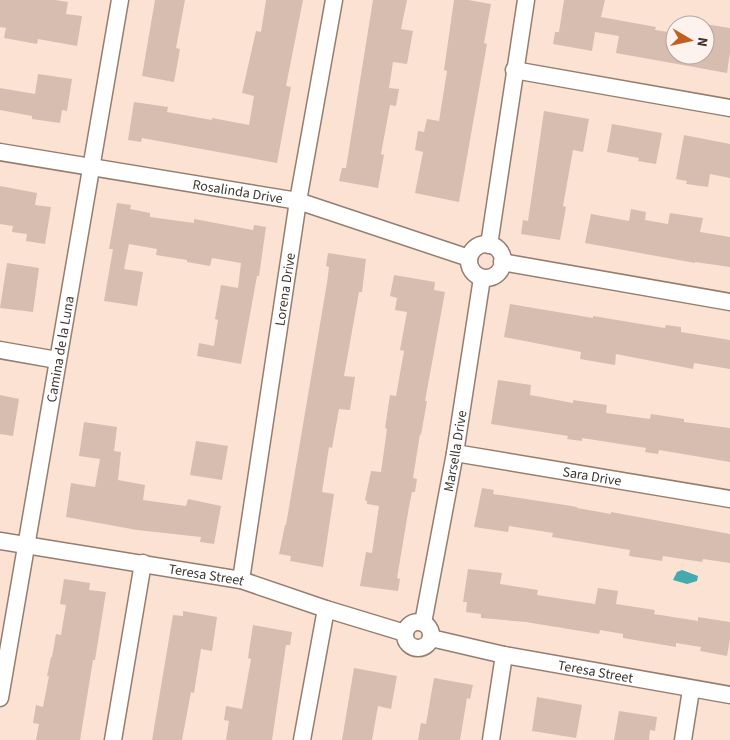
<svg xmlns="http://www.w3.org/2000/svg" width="730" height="740" viewBox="0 0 730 740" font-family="'Source Sans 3',sans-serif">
  <rect width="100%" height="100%" fill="#fce2d3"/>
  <path fill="#43aaae" d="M 682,570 L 698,576 L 697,581 L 687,584 L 673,580 L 677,572 Z"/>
  <path fill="#d7bdaf" d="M 0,0 L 55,0 L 68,2 L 66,14 L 82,16 L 77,46 L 38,39 L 37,44 L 4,38 L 6,28 L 0,27 Z
    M 155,0 L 185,0 L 176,48 L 180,49 L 174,82 L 142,76 Z
    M 266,0 L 303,0 L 286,86 L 291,87 L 277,163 L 142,138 L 141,142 L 128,140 L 134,102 L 168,107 L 167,112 L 212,120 L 212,118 L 249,125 L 254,96 L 242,93 L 256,31 L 261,32 Z
    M 373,0 L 407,0 L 401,29 L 413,31 L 407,64 L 393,62 L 389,88 L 399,89 L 396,106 L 390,105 L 381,154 L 384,155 L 378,188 L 339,181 L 342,168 L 346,168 Z
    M 454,0 L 468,0 L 491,4 L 484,43 L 487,44 L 459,202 L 415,193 L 423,152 L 415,150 L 418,131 L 424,132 L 427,119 L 439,121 L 447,71 L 444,70 Z
    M 564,0 L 605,0 L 601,17 L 656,27 L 655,30 L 675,33 L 675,55 L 705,55 L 705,24 L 730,28 L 730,52 L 727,73 L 616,53 L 619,36 L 595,32 L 592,51 L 553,44 L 555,32 L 559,32 Z
    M 38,74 L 72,79 L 67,111 L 62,110 L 60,123 L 32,119 L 32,116 L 0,110 L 0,88 L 35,94 Z
    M 544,111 L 589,119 L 583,152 L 573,150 L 563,206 L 566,207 L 560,240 L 521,234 L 523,220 L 528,221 Z
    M 612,124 L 662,133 L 656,164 L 638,161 L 639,158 L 607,152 Z
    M 684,135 L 730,144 L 730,178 L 710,174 L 708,187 L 686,184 L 687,181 L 676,179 Z
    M 0,186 L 37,193 L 35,205 L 51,207 L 45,244 L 26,241 L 27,234 L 12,232 L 13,226 L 0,224 Z
    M 117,203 L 131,205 L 130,209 L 150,213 L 150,217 L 194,223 L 194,219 L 253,230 L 254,225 L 266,227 L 259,276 L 257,276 L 241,364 L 197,356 L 199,343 L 214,346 L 218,320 L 215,319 L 221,285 L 238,288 L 241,263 L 212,258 L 210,266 L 187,262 L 187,260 L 156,255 L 157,249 L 129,244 L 124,269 L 143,272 L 137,306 L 104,301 L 113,249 L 109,249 Z
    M 631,209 L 646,212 L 645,220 L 668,224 L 670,213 L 703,218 L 700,232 L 730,237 L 730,267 L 695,262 L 695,263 L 585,243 L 591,214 L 629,221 Z
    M 328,253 L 366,259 L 362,292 L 359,292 L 344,376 L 355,377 L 350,410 L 339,409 L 332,448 L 329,447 L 322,492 L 334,494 L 323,567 L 290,561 L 291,556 L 279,554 L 285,525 L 286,525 L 327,283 L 329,267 L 326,266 Z
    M 7,263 L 39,268 L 33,312 L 0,308 Z
    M 394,275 L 435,282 L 434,290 L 445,292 L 425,401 L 427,401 L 421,435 L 420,434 L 413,478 L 417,479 L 415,492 L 412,492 L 409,507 L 397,578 L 400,579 L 398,591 L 360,586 L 366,552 L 372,553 L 379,506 L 367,504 L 367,501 L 365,500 L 371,471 L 381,472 L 387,429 L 385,428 L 390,395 L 396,396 L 404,351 L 400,350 L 407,312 L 395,310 L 397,298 L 390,296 Z
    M 510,304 L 593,318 L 593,316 L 665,328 L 666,325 L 681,327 L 681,332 L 730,340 L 730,369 L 694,363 L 693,369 L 616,354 L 615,365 L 580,359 L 581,352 L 504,337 Z
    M 498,380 L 531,385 L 530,395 L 573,403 L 573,400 L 607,405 L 606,413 L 650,419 L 651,414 L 684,419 L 684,422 L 730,428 L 730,462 L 659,450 L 658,454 L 645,452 L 646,448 L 582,438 L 582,441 L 567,439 L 568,436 L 491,424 Z
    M 0,395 L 19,399 L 13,436 L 0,434 Z
    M 84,422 L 117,427 L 114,451 L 121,452 L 118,480 L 145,485 L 143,500 L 186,506 L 188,499 L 221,506 L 214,544 L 200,542 L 201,537 L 137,530 L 66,517 L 71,483 L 95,487 L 100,459 L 79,456 Z
    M 196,441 L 228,446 L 222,480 L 190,475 Z
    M 482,488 L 494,490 L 493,494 L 565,505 L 577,507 L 577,508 L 611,514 L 611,512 L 730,534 L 730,563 L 703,559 L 702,562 L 663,556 L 662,561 L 629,556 L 630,550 L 552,537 L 553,533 L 509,526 L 508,532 L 474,527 Z
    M 468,569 L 502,573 L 500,584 L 538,590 L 537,595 L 595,604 L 598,588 L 618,591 L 616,604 L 655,610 L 654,614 L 698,621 L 698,617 L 730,622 L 730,639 L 727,656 L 700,651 L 701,647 L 676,643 L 676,647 L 623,638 L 623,634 L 600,630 L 599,634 L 526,622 L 481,618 L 481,614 L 466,612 L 467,602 L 463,602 Z
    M 64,579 L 90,583 L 89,590 L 106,592 L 95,660 L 93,660 L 80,740 L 36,740 L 39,724 L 33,723 L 36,705 L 43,707 L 49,676 L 47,676 L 51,657 L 52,657 L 56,634 L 61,635 L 66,605 L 60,604 Z
    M 183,611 L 217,617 L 212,651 L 201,649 L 194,693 L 191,692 L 182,740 L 152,740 L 173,615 L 183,616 Z
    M 253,625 L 292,632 L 290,645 L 286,645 L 272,740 L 226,740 L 229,721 L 224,720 L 226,706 L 242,709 L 251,659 L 248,658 Z
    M 354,668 L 397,676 L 391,709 L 378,706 L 372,740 L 342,740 Z
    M 434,678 L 473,685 L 470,699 L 467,698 L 460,740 L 418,740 L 421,723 L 426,724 Z
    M 537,697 L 582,705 L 576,738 L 532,731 Z
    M 619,711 L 657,717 L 655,731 L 650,730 L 649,740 L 614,740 Z"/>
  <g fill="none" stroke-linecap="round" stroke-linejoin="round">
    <g stroke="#957d70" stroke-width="19">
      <g id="street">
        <path d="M 514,70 L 730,108"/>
        <path id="s1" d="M 0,152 L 298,201 L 469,258"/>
        <circle cx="486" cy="261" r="17"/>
        <path d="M 489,245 L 526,0"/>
        <path d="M 502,262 L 730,302"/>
        <path d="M 0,350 L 57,360"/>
        <path id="s2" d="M 455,453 L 730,499"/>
        <path id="s3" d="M 0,541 L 241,580 L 326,609 L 405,633"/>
        <path id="s4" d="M 241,580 L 298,201 L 334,0"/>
        <circle cx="418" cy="635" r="13"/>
        <path id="s5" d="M 423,623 L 455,453 L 482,278"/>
        <path id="s6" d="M 431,638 L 504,655 L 730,695"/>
        <path id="s7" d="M 0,698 L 120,0"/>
        <path d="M 113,740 L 143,563"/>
        <path d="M 302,740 L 326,609"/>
        <path d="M 491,740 L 504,655"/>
        <path d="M 683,740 L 691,690"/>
      </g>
    </g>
    <use href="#street" stroke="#fff" stroke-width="16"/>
  </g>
  <g text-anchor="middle" stroke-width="4" stroke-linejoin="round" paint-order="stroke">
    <g font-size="14" fill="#3f3530" stroke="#fdf2ed">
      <text dy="5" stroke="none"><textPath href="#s1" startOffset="241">Rosalinda Drive</textPath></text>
      <text dy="5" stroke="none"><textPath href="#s4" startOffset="294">Lorena Drive</textPath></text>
      <text dy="5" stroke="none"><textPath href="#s7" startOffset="354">Camina de la Luna</textPath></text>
      <text dy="5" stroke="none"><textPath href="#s5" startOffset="175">Marsella Drive</textPath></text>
      <text dy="5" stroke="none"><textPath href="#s2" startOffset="139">Sara Drive</textPath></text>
      <text dy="5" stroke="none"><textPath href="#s3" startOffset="209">Teresa Street</textPath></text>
      <text dy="5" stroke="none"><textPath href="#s6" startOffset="168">Teresa Street</textPath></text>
    </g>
  </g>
  <g transform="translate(690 40) rotate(99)"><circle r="24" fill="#fdf2ed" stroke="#b1a6a1"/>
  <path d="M0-4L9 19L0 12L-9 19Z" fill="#c1601e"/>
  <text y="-8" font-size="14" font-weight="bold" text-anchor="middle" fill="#3f3530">N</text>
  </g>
</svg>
